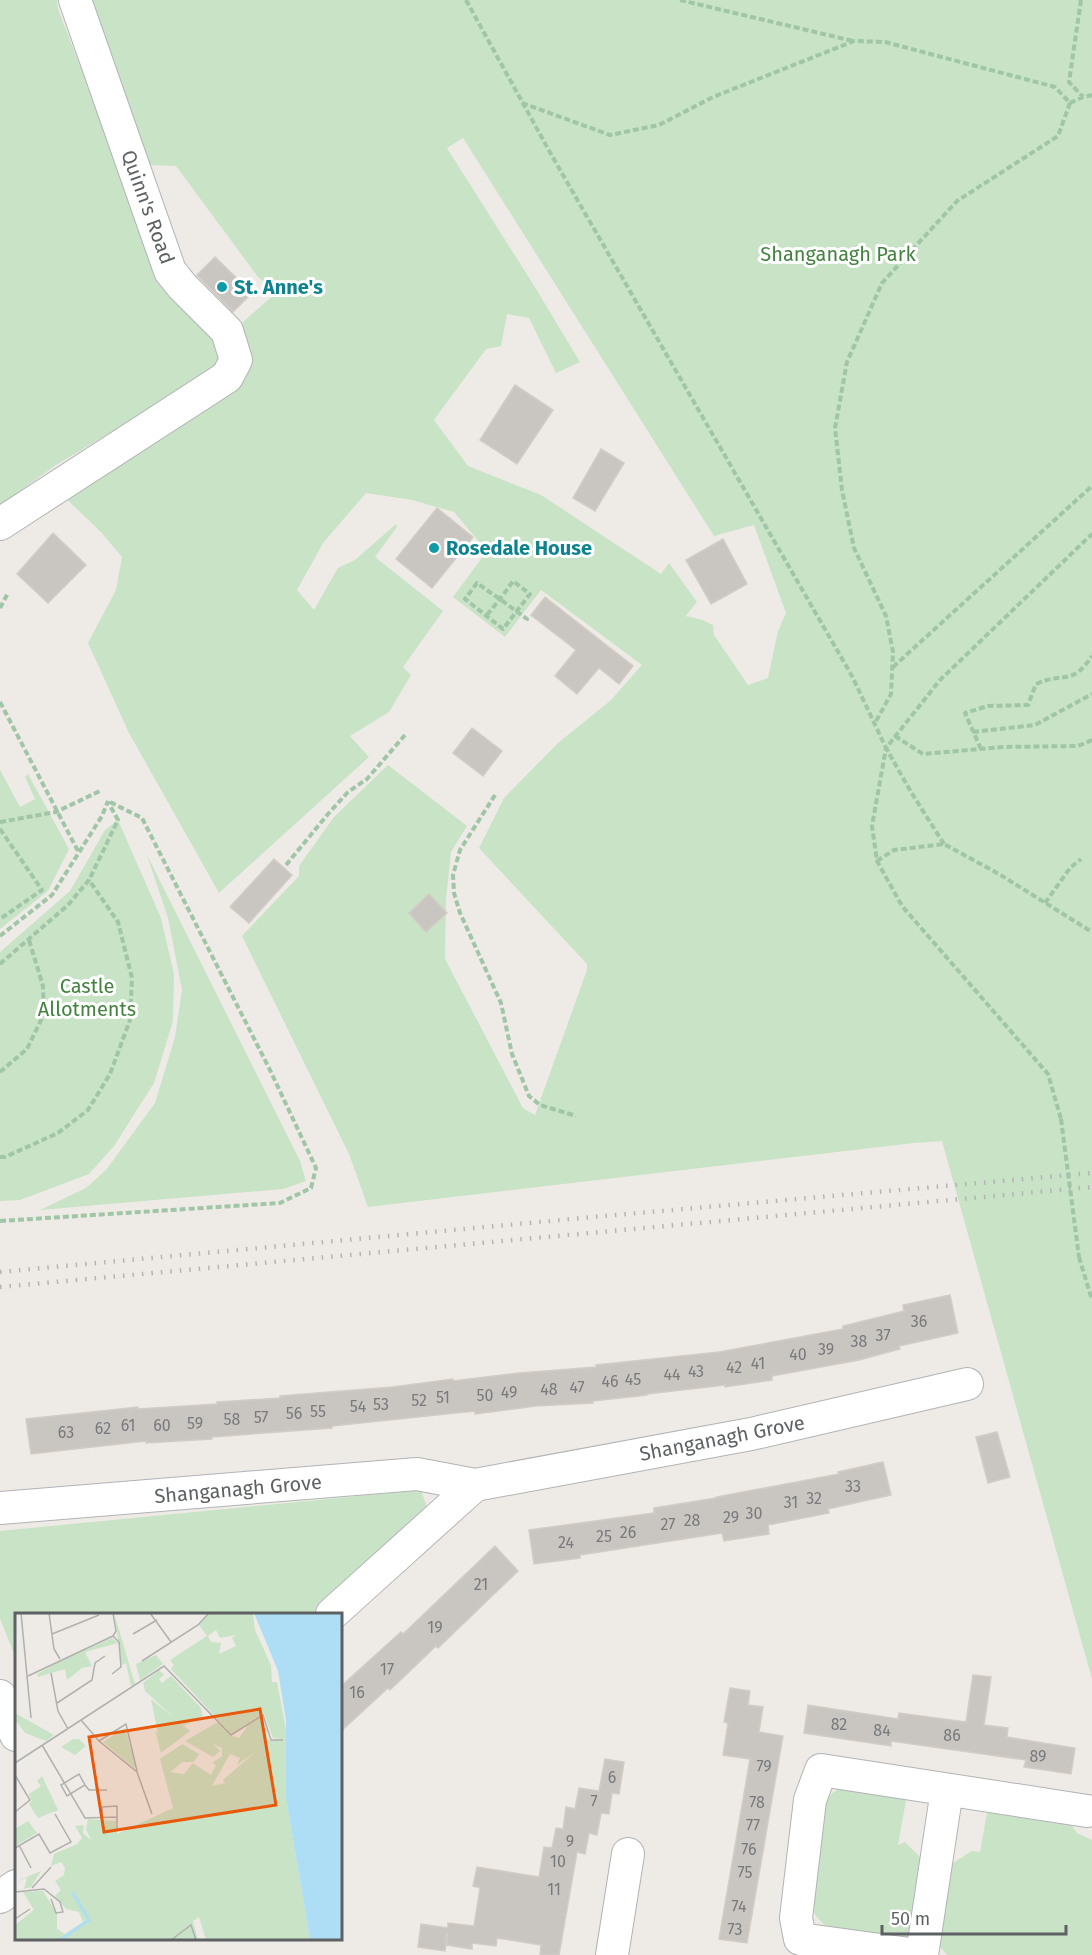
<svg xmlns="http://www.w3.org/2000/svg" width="1092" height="1955" viewBox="0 0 1092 1955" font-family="'Fira Sans',sans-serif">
  <rect width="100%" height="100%" fill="#eeebe6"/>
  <path fill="#c8e3c5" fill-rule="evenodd" d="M 0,0 L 57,0 L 58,9 L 166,287 L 219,344 L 218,366 L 198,380 L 56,465 L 0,505 Z
    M 86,0 L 1092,0 L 1092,1679 L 942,1141 L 914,1143 L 368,1207 L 349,1154 L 242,936 L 299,876 L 299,866 L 334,817 L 388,765 L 467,826 L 451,852 L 446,900 L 445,959 L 523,1108 L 535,1115 L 587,970 L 587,964 L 479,848 L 504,798 L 558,743 L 610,701 L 642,665 L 541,590 L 505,637 L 453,597 L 487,551 L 454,512 L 412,500 L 366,493 L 323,543 L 297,590 L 314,610 L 338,568 L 355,560 L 396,524 L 397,527 L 375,557 L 443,611 L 403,667 L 411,675 L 389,712 L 350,736 L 369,757 L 219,893 L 129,733 L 88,643 L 116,590 L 122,557 L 101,532 L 59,492 L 227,386 L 235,329 L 276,293 L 258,277 L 176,166 L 146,165 ZM 463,138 L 714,536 L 754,525 L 786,613 L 778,631 L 768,678 L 748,685 L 714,635 L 713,625 L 702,620 L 687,616 L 684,618 L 697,602 L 669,563 L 661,574 L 541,495 L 468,466 L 434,420 L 486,349 L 501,346 L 507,314 L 529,318 L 556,373 L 580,362 L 533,284 L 447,148 Z
    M 0,770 L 20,807 L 35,799 L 25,777 L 28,774 L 69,849 L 48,891 L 0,929 Z
    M 118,820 L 161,918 L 174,974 L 173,1021 L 154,1083 L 114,1146 L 89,1174 L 20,1200 L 0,1201 L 0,952 L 70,891 L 105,830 Z
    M 147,855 L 300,1161 L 306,1181 L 283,1189 L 40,1210 L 86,1188 L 106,1170 L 155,1103 L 175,1037 L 182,990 L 168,918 Z
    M 421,1490 L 430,1516 L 321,1614 L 16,1614 L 16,1658 L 0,1619 L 0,1531 Z
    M 847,1783 L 907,1795 L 898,1845 L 905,1842 L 926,1863 L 910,1940 L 827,1928 L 816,1916 L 809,1902 L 826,1798 Z
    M 988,1807 L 1065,1816 L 1077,1833 L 1092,1840 L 1092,1955 L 947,1955 L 936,1942 L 945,1868 L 972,1851 L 980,1852 Z"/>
  <path fill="#c9c6c2" stroke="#d2ccc5" stroke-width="1.5" d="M 215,257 L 252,293 L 233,312 L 197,275 Z
    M 515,385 L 553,410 L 517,464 L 480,440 Z
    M 601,449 L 624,463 L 595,511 L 573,498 Z
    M 437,508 L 473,537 L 432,588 L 396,559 Z
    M 53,533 L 86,565 L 48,603 L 17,574 Z
    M 723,539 L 747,584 L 711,604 L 686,560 Z
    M 545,597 L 633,666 L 619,684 L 599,668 L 577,694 L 555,676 L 576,650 L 531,615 Z
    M 472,728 L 502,751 L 483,776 L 453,753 Z
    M 274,859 L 292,875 L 249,923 L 230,907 Z
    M 429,894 L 447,913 L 426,932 L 409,913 Z
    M 950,1295 L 958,1333 L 899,1346 L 900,1349 L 859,1360 L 772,1376 L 772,1380 L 725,1387 L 725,1385 L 647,1394 L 647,1395 L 593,1401 L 593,1403 L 536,1406 L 475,1414 L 475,1411 L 332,1426 L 332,1428 L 212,1437 L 212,1439 L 146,1443 L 146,1441 L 31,1454 L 26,1419 L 138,1407 L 138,1409 L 217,1404 L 217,1402 L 280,1398 L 280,1396 L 392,1387 L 453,1379 L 453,1381 L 519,1373 L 596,1367 L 596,1365 L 719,1352 L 843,1329 L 843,1326 L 904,1311 L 903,1305 Z
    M 997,1432 L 1010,1477 L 988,1483 L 976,1437 Z
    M 883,1462 L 891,1495 L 828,1509 L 829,1513 L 768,1525 L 769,1534 L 724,1541 L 722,1533 L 580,1555 L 580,1558 L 534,1564 L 529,1530 L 654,1513 L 654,1508 L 716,1498 L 716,1497 L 839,1474 L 838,1472 Z
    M 495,1546 L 518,1571 L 438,1648 L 436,1646 L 390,1690 L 388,1688 L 340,1732 L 340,1687 L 401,1632 L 403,1634 Z
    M 973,1675 L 991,1677 L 984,1725 L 1008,1728 L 1007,1737 L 1075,1748 L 1071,1774 L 1024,1767 L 1026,1760 L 891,1741 L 891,1746 L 804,1733 L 808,1705 L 898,1719 L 899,1713 L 966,1722 Z
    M 730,1688 L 750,1691 L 748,1705 L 763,1707 L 759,1732 L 783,1736 L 747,1943 L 719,1939 L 750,1759 L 723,1755 L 728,1723 L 724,1722 Z
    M 605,1759 L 624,1762 L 619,1794 L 612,1793 L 609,1814 L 601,1813 L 597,1835 L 589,1833 L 585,1854 L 577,1852 L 559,1955 L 540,1955 L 541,1945 L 497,1938 L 496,1946 L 472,1943 L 472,1949 L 447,1945 L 447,1933 L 445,1951 L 418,1947 L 421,1924 L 448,1928 L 448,1923 L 474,1926 L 480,1888 L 473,1886 L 477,1867 L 539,1877 L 544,1847 L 552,1848 L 556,1828 L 563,1829 L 566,1807 L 575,1809 L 579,1788 L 599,1791 Z"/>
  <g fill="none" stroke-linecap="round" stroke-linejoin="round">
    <g stroke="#b1b3b6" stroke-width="34">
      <path id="minor" d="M 0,524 L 227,377 L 236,360 L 227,331 L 182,286 L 170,271 L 75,0
        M 0,1508 L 417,1474 L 475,1485
        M 332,1614 L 475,1485 L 751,1434 L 967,1384
        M 0,1696 L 16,1735
        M 0,1897 L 16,1886
        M 612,1955 L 628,1854
        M 917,1955 L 800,1939 L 796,1918 L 810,1800 L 821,1770 L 1087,1811
        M 922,1955 L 947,1790"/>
    </g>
    <path stroke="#a0c5a7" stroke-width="4" stroke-dasharray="6 3" stroke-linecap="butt" d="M 466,0 L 552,156 L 852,676 L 886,748 L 872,826 L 877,861 L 902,906 L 1048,1074 L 1061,1119
      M 680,0 L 853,41
      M 1081,0 L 1069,82 L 1083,97
      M 522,103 L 610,135 L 659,125 L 713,97 L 854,41 L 885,42 L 1055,87 L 1070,103 L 1058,136 L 957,201 L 882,283 L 847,362 L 835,428 L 842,490 L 854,548 L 886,616 L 893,652 L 891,694 L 875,723
      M 1070,103 L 1083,97 L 1092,95
      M 0,608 L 8,593
      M 487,615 C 496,604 505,593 513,581 L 530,594 L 503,629 L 465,599 L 477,583 C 494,595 511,607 527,619 L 525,623
      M 893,667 L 1092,486
      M 0,702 L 79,853
      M 973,732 L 1035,725 L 1092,694
      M 895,736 L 923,754 L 1003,747 L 1078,746 L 1092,740
      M 981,749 L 965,713 L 988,706 L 1028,705 L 1036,684 C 1065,671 1071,687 1092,656
      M 495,795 L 460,850 L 453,875 L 454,893 L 460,913 L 501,1003 L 512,1054 L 529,1096 L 540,1105 L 576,1116
      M 0,822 L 56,812 L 102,790
      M 0,829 L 42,890 L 0,919
      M 944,844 L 911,792 L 886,748 L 940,680 L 1092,534
      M 877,861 L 894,850 L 944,844 L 999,874 L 1092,932
      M 286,865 L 328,814 L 348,792 L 367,779 L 405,735
      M 1045,903 L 1070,868 L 1081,859
      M 0,936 L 52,895 L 102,816 L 108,801
      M 0,964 L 68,905 L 89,880 L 118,820 L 108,802
      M 0,1072 L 27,1049 L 44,1014 L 43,986 L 29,940
      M 0,1157 L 5,1157 L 58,1133 L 88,1110 L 110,1074 L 130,1020 L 132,978 L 118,922 L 89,880
      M 0,1221 L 280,1203 L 311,1188 L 316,1168 L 270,1070 L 142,818 L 108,801
      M 1079,1257 L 1092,1300"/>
    <use href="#minor" stroke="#fff" stroke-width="32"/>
    <path stroke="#b3b4b4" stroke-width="4.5" stroke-dasharray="1.5 8" stroke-linecap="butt" d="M 0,1272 L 604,1216 L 1092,1173
      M 0,1287 L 1092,1187"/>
    <path stroke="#a0c5a7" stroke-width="4" stroke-dasharray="6 3" stroke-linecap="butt" d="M 1061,1119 L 1079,1257"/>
  </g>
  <g fill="#0f9aa8" stroke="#fff" stroke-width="2">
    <circle cx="222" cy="287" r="6"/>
    <circle cx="434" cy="548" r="6"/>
  </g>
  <g text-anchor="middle" stroke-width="6" stroke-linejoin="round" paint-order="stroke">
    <g font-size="16" fill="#787a7c">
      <text x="919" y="1327">36</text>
      <text x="883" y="1341">37</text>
      <text x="859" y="1347">38</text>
      <text x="826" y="1355">39</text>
      <text x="798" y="1360">40</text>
      <text x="758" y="1369">41</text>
      <text x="734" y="1373">42</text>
      <text x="696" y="1377">43</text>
      <text x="672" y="1380">44</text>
      <text x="633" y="1385">45</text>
      <text x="610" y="1387">46</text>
      <text x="577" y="1393">47</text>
      <text x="549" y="1395">48</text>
      <text x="509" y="1398">49</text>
      <text x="485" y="1401">50</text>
      <text x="443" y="1403">51</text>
      <text x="419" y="1406">52</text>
      <text x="381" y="1410">53</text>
      <text x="358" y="1412">54</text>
      <text x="318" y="1417">55</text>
      <text x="294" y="1419">56</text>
      <text x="261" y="1423">57</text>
      <text x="232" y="1425">58</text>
      <text x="195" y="1429">59</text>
      <text x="128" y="1431">61</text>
      <text x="162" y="1431">60</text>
      <text x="103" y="1434">62</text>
      <text x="66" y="1438">63</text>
      <text x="853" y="1492">33</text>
      <text x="814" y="1504">32</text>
      <text x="791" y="1508">31</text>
      <text x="754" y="1519">30</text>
      <text x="731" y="1523">29</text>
      <text x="692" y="1526">28</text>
      <text x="668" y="1530">27</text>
      <text x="628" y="1538">26</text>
      <text x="604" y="1542">25</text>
      <text x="566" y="1548">24</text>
      <text x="481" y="1590">21</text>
      <text x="435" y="1633">19</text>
      <text x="387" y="1675">17</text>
      <text x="357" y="1698">16</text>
      <text x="839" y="1730">82</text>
      <text x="882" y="1736">84</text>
      <text x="952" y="1741">86</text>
      <text x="1038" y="1762">89</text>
      <text x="764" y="1772">79</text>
      <text x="612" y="1783">6</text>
      <text x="594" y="1807">7</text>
      <text x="757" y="1808">78</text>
      <text x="753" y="1831">77</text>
      <text x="570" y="1847">9</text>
      <text x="749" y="1855">76</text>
      <text x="558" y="1867">10</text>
      <text x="745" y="1878">75</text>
      <text x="554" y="1895">11</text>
      <text x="739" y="1912">74</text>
      <text x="735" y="1935">73</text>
    </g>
    <g font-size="20" fill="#5d6164" stroke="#fff">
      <text transform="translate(148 207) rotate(70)" y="7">Quinn's Road</text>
      <text transform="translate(722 1438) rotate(-11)" y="7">Shanganagh Grove</text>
      <text transform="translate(238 1489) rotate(-5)" y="7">Shanganagh Grove</text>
    </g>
    <g font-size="20" fill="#43823f" stroke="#fff">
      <text x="838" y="261">Shanganagh Park</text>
      <text x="87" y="993">Castle<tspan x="87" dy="23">Allotments</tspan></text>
    </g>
    <g font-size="20" font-weight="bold" fill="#0d838f" stroke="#fff" text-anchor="start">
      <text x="234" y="294">St. Anne's</text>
      <text x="446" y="555">Rosedale House</text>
    </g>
  </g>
  <g transform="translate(15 1613)">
    <rect width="327" height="327" fill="#eeebe6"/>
    <path d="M 99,0 L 120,71 L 116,73 L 111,50 L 107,52 ZM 195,0 L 238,0 L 240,17 L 256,52 L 257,69 L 262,69 L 272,122 L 270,126 L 258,125 L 249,101 L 216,121 L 156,56 L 159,52 L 155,47 L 192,23 L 184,12 ZM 201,17 L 205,25 L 221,22 L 217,25 L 221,33 L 204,41 L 206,30 L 196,29 L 193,23 ZM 97,25 L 103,30 L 70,39 L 77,53 L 67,55 L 52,67 L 50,56 L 23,64 L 22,61 L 46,48 ZM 141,42 L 148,51 L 125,67 L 121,51 ZM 144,57 L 149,62 L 144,66 L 147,70 L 156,63 L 186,95 L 188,103 L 168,113 L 130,78 L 128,70 ZM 136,86 L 175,118 L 146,140 L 140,117 L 143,121 ZM 0,100 L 39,122 L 31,128 L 10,120 L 0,107 ZM 248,103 L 253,127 L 273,125 L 271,185 L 295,327 L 191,327 L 184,304 L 178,308 L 183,327 L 0,327 L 0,312 L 19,297 L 8,279 L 28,278 L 42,301 L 42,316 L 50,321 L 68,309 L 64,299 L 51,296 L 40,283 L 46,277 L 40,268 L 49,262 L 50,255 L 46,249 L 36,253 L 39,241 L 62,231 L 67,225 L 60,213 L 69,212 L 68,220 L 76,227 L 71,216 L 73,206 L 101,208 L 102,221 L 158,195 L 145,146 L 167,131 L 184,141 L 179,149 L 168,149 L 155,159 L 169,161 L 178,150 L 196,162 L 201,152 L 197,150 L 207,143 L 207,135 L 198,131 L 205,138 L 198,144 L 170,128 L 203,109 L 215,122 L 224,125 L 233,112 ZM 240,139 L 208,167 L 210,170 L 197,173 L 215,141 L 225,145 L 222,152 ZM 110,115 L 121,154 L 119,155 L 88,129 ZM 58,126 L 64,126 L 71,133 L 60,142 L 46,134 ZM 27,163 L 43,197 L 23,205 L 14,191 L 17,188 L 14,181 L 26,173 L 22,168 ZM 13,208 L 22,220 L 0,233 L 0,216 ZM 26,258 L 16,274 L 9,276 L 12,265 L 0,269 Z" fill="#c8e3c5" fill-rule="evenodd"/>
    <path d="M 239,0 L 327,0 L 327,327 L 295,327 L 271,185 L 271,108 L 263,58 Z" fill="#aedef6"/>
    <path fill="none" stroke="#aedef6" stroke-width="3" d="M 45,327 L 74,307 L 58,280"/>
    <path fill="none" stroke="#b0b0ae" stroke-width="1.5" d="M 6,0 L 16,105M 34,0 L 39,36 L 45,46M 135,0 L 156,29M 37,21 L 84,2M 118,21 L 142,7M 98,23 L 101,18 L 98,0M 127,48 L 183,12 L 194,0M 36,60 L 43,98 L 53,116M 97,61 L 106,54 L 104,29 L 98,23M 13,63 L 98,23M 42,90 L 77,67 L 80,50 L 90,43M 66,107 L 84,128 L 122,159 L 137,201M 84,128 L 111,111 L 122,158M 27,132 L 70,205 L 102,204M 0,150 L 149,53 L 216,122 L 248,102 L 256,127 L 268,127M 64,161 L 70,172 L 52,183 L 46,172 ZM 0,162 L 15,187 L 0,199M 70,172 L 74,177 L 92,177M 87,205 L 87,194 L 102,193 L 102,217M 4,232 L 16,255M 0,235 L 24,221 L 35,240 L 56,229 L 40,201M 17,275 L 36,254M 0,279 L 29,276 L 45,289 L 48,299 L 41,300 L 36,286M 0,306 L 15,296M 156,327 L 176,312 L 181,327"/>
    <path fill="#e8590c" fill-opacity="0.15" stroke="#e8590c" stroke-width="3" d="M 245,96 L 261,192 L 89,219 L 74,124 Z"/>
    <rect width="327" height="327" fill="none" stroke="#5d6164" stroke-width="3"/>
  </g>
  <path d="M882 1925v9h184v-9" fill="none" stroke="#5d6164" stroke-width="3"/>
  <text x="891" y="1925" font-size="18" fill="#5d6164" stroke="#ffffff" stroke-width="4.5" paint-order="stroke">50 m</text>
</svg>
